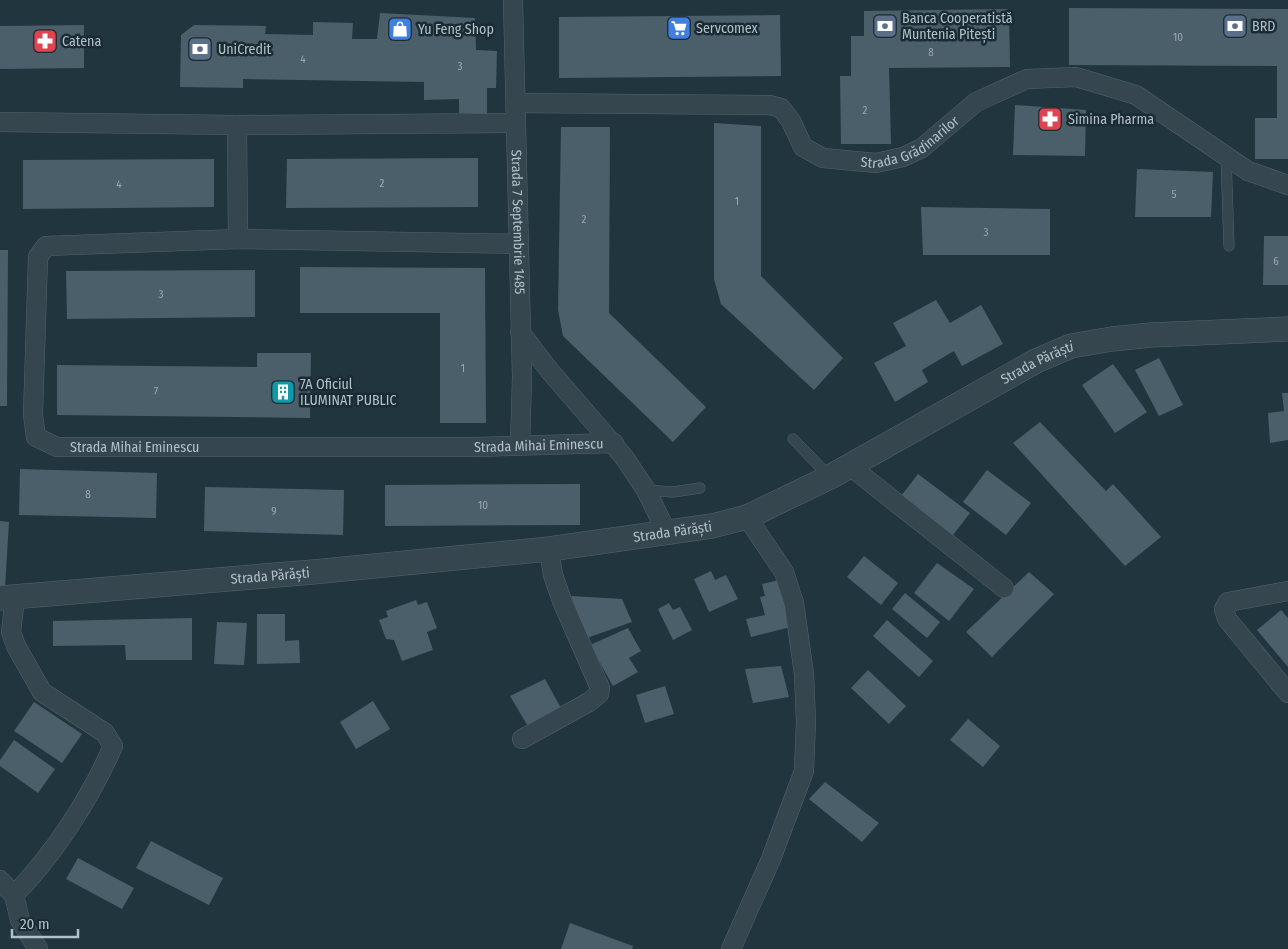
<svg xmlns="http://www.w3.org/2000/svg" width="1288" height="949" viewBox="0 0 1288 949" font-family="'Fira Sans Condensed',sans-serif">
  <rect width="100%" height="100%" fill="#21353f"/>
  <path fill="#4a5f6a" d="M 1069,8 L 1288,9 L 1288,159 L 1255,159 L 1255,118 L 1277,118 L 1277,66 L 1069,65 Z
    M 1009,9 L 1010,67 L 889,68 L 891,144 L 841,144 L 840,76 L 851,76 L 851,36 L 864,36 L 864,11 Z
    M 380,13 L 475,18 L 476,50 L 497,51 L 496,88 L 487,88 L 487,114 L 459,113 L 459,99 L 424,100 L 424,82 L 243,79 L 243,88 L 180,87 L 181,35 L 194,25 L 266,26 L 265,34 L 313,35 L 313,22 L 353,23 L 352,39 L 377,39 Z
    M 780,15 L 781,76 L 559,78 L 559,17 Z
    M 84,25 L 84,68 L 0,69 L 0,26 Z
    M 1015,105 L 1086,110 L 1085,156 L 1013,155 Z
    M 714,123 L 761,126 L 761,276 L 843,358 L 814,390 L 721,304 L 714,279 Z
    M 561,127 L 610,127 L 609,313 L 706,407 L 673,442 L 563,336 L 558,310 Z
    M 478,158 L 478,207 L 286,208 L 287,159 Z
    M 214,159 L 214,207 L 23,209 L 23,160 Z
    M 1137,169 L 1213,172 L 1211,217 L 1135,217 Z
    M 921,207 L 1050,209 L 1050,255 L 923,255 Z
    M 1264,236 L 1288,236 L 1288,285 L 1263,285 Z
    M 0,250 L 8,250 L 7,406 L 0,406 Z
    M 300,267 L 485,268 L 486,423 L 440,423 L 440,313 L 300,313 Z
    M 255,270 L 255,317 L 67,319 L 66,271 Z
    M 936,300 L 950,323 L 981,305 L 1003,344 L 962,366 L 954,351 L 922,370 L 928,382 L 895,402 L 874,363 L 906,346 L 893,323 Z
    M 257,353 L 311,353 L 310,418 L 57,415 L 57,365 L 257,367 Z
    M 1159,358 L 1183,405 L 1159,416 L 1135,370 Z
    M 1113,364 L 1147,412 L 1115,433 L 1082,385 Z
    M 1282,393 L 1288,393 L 1288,440 L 1270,443 L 1268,413 L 1284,411 Z
    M 1040,422 L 1106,491 L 1113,484 L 1161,537 L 1125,566 L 1013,443 Z
    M 20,469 L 157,473 L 156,518 L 19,515 Z
    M 987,470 L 1031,503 L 1006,535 L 963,502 Z
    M 918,474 L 970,513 L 950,539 L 898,500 Z
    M 580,484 L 580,525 L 385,526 L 385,485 Z
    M 205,487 L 344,490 L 343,535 L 204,531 Z
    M 0,521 L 9,522 L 5,588 L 0,588 Z
    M 864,556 L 898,583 L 881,605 L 847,577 Z
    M 937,563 L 974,589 L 949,621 L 914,593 Z
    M 711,571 L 715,580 L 726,575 L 738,599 L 709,612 L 694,579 Z
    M 1029,572 L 1054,594 L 992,657 L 966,632 Z
    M 779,580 L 791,627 L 751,637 L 746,619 L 765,615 L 760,597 L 765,596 L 762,584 Z
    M 905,593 L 940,622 L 927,638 L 892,609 Z
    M 571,596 L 622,599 L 632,622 L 587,638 Z
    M 416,600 L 418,605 L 427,602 L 437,628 L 427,632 L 433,650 L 402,661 L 394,640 L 386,639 L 379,620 L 388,617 L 386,611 Z
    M 669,603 L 673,610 L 680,607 L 692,630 L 673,640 L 658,609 Z
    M 1281,610 L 1288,618 L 1288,667 L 1257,630 Z
    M 257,614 L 285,614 L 285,641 L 299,640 L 300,663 L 257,664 Z
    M 192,618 L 192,660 L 126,660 L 125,645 L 53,646 L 53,621 Z
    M 887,620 L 933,661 L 919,677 L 873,636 Z
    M 217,622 L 247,623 L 244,665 L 214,664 Z
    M 628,628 L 641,651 L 629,658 L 638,672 L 613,686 L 590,645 Z
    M 781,666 L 789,697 L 753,703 L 745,669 Z
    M 868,670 L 906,706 L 889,724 L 851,688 Z
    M 545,679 L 562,710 L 529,728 L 510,696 Z
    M 665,686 L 674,714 L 645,723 L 636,695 Z
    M 373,701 L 390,729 L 356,749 L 340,722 Z
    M 34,702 L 82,734 L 62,763 L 14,731 Z
    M 968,719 L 1000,746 L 983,767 L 950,740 Z
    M 14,740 L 55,769 L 38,793 L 0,766 L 0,760 Z
    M 825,782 L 879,823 L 862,842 L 809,799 Z
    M 151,841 L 223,878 L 209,905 L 136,868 Z
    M 78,858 L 134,888 L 122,909 L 66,879 Z
    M 570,923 L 633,946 L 632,949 L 561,949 Z"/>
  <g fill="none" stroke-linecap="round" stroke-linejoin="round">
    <g stroke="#54646c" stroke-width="11">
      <path id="service" d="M 1226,156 L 1229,246
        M 793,439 L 829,476
        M 646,490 L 673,492 L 700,488"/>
    </g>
    <g stroke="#54646c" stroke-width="20">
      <g id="minor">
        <path id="s1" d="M 513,0 L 522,377 L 520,445"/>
        <path id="s2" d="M 516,103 L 769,105 L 781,108 L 791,121 L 803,147 L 823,158 L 876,163 L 903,157 L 922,148 L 976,102 L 1027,79 L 1076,77 L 1136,95 L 1248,171 L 1288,185"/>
        <path d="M 0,122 L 237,125 L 516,123"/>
        <path d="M 237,125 L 238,239"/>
        <path id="s3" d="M 519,244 L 238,239 L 46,246 L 38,257 L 33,415 L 36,437 L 57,447 L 478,447 L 614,443"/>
        <path d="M 520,332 L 549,370 L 624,457 L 646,490 L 667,533"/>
        <path d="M 850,466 L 1004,588"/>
        <path d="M 1288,591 L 1228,602 L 1224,609 L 1227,619 L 1288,693"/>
        <path d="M 522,739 L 589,702 L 599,694 L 600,688 L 562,601 L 553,575 L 549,549"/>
        <path d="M 0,880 L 14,895 L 20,920 L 38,949"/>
        <path d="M 14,895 C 53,856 91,797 113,746 L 105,733 L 42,692 L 16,646 L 11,632 L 15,598"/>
        <path d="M 731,949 L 771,859 L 804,771 L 806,722 L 804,674 L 794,603 L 784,572 L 747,517"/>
      </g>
    </g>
    <g stroke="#54646c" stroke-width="25">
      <g id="tertiary">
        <path id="s4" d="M 0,598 L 313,572 L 549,549 L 712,526 L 747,517 L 830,477 L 1036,361 L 1071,346 L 1112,339 L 1151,335 L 1288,329"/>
      </g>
    </g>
    <use href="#service" stroke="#36464f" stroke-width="10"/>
    <use href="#minor" stroke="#36464f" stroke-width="19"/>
    <use href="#tertiary" stroke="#36464f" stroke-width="24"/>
  </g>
  <defs>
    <g id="bank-square" transform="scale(1.25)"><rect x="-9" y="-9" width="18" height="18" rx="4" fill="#5c6f8a" stroke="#1b2b33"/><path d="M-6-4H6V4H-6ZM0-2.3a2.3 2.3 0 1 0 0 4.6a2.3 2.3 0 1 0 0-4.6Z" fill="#fff"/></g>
    <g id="supermarket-square" transform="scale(1.25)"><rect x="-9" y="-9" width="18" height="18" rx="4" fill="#3f7fe0" stroke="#1b2b33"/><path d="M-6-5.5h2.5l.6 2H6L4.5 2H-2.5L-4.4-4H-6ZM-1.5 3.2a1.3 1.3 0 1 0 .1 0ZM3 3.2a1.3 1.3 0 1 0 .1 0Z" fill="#fff"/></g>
    <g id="shop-square" transform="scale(1.25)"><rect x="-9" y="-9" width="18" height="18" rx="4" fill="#3f7fe0" stroke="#1b2b33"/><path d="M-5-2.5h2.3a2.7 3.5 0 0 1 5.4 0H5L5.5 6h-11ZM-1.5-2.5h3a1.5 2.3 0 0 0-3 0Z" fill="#fff"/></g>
    <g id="pharmacy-square" transform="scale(1.25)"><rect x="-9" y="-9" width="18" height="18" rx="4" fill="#e0444e" stroke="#1b2b33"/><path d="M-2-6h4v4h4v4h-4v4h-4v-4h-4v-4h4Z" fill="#fff"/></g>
    <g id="building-square" transform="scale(1.25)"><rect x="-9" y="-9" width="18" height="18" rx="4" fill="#0f9aa8" stroke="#1b2b33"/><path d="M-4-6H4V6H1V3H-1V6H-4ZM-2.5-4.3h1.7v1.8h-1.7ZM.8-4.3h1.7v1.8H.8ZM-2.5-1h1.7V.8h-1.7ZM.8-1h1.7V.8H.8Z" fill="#fff"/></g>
  </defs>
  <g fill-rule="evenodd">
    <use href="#bank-square" x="885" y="26"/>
    <use href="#bank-square" x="1235" y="26"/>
    <use href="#supermarket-square" x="679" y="28"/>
    <use href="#shop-square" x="400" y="29"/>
    <use href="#pharmacy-square" x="45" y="41"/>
    <use href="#bank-square" x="200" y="49"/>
    <use href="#pharmacy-square" x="1050" y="119"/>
    <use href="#building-square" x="283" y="392"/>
  </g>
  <g text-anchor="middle" stroke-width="5" stroke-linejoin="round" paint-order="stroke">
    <g font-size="11" fill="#97a8b2">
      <text x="1178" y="41">10</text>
      <text x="931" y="56">8</text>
      <text x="303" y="63">4</text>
      <text x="460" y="70">3</text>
      <text x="865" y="114">2</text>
      <text x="382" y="187">2</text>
      <text x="119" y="188">4</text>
      <text x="1174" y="198">5</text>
      <text x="737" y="205">1</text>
      <text x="584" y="223">2</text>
      <text x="986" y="236">3</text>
      <text x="1276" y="265">6</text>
      <text x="161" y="298">3</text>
      <text x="463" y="372">1</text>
      <text x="156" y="395">7</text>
      <text x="88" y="498">8</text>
      <text x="483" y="509">10</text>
      <text x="274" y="515">9</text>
    </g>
    <g font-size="14" fill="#b1c1ca" stroke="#1b2b33" text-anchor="start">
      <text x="902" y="23">Banca Cooperatistă<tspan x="902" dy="16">Muntenia Pitești</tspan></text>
      <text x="1252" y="31">BRD</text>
      <text x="696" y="33">Servcomex</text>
      <text x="418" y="34">Yu Feng Shop</text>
      <text x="62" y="46">Catena</text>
      <text x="218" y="54">UniCredit</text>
      <text x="1068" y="124">Simina Pharma</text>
      <text x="300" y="389">7A Oficiul<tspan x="300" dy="16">ILUMINAT PUBLIC</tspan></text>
    </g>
    <g font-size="14" fill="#b1c1ca" stroke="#1b2b33">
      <text dy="5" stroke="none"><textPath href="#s2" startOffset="426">Strada Grădinarilor</textPath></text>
      <text dy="5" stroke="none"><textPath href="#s1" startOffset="222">Strada 7 Septembrie 1485</textPath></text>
      <text dy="5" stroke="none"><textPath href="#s4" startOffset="1081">Strada Părăști</textPath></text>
      <text dy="5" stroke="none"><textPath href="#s3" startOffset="1172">Strada Mihai Eminescu</textPath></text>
      <text dy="5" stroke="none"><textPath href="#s3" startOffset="768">Strada Mihai Eminescu</textPath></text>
      <text dy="5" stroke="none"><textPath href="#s4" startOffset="676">Strada Părăști</textPath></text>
      <text dy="5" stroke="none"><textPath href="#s4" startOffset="271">Strada Părăști</textPath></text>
    </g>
  </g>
  <path d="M12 929v8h66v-8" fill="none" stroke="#b1c1ca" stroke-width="2.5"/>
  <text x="20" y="929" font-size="15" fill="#b1c1ca" stroke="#1b2b33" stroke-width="4" paint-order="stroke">20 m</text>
</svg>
